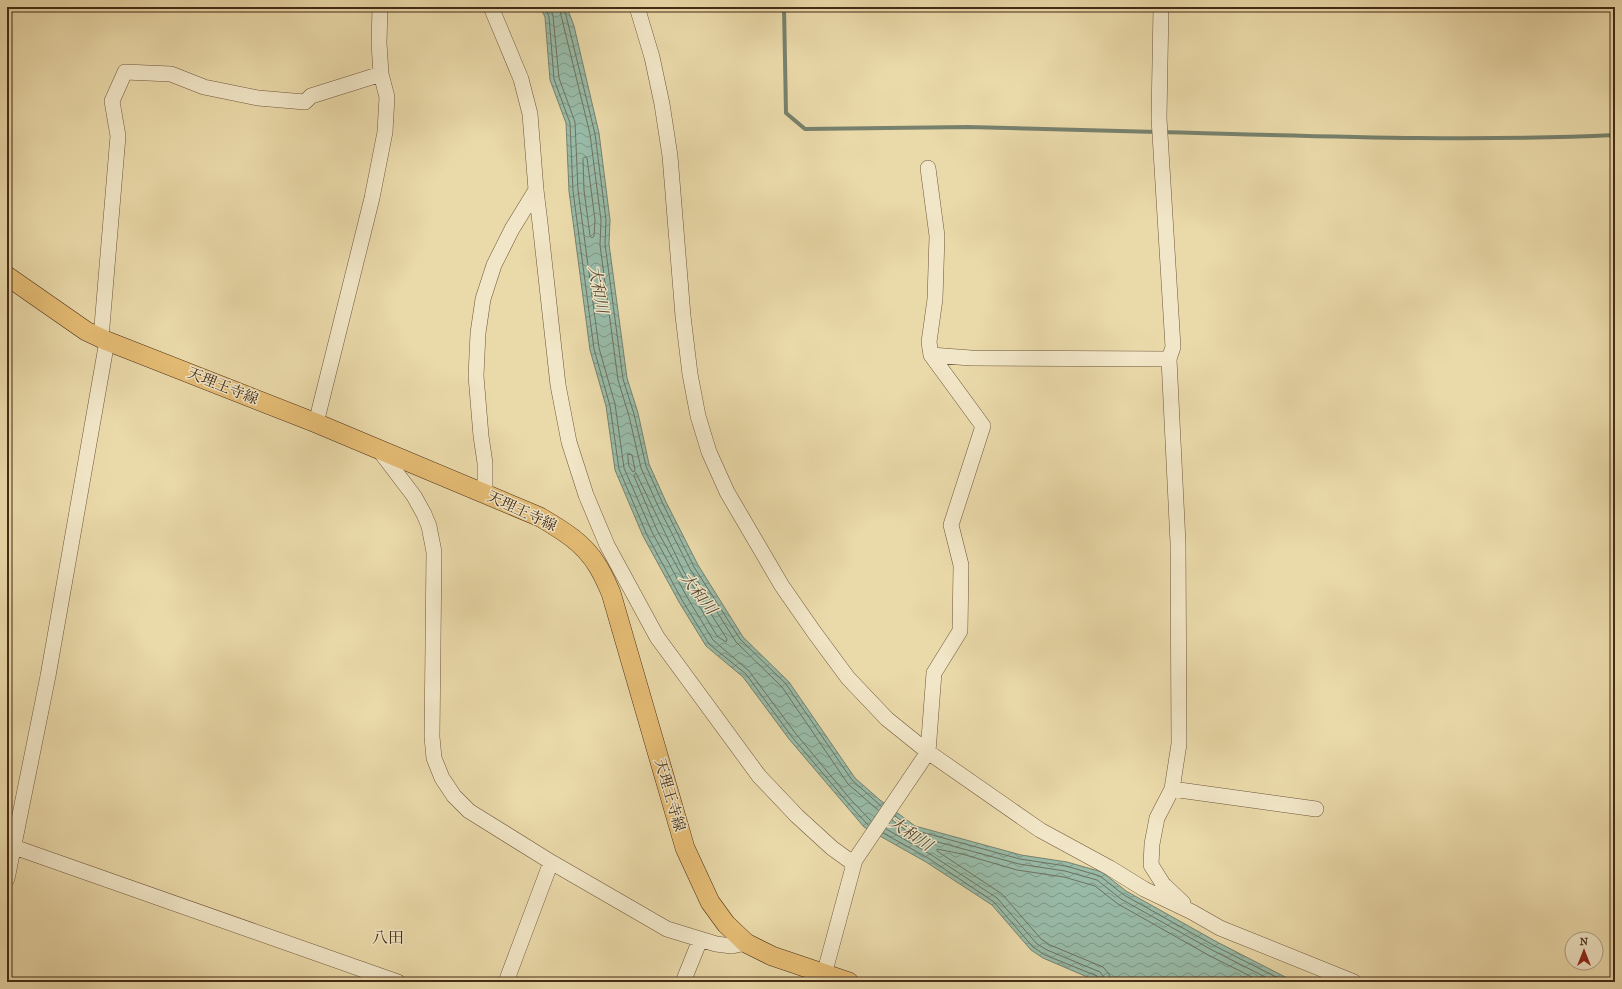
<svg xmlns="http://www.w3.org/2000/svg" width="1622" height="989" viewBox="0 0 1622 989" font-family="'IM FELL French Canon','Noto Serif JP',serif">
  <defs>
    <pattern id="water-waves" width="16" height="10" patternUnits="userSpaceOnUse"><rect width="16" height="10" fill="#98baa7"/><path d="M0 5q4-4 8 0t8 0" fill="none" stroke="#7e9787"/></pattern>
  </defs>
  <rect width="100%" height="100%" fill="#ead9a9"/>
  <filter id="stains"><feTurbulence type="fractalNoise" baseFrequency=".005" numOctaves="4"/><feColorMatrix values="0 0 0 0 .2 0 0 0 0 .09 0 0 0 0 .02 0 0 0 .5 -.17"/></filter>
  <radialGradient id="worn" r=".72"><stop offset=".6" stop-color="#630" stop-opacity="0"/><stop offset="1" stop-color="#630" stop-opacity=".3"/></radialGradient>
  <path fill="url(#water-waves)" stroke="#77816d" d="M 540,7 L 567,7 L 574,26 L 599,133 L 610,220 L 609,244 L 627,378 L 638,413 L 649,464 L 666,502 L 698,565 L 743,637 L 789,682 L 855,778 L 880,800 L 915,826 L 1021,855 L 1067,862 L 1102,872 L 1126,891 L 1217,942 L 1295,982 L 1099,982 L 1043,958 L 1031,950 L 992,905 L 926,862 L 864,827 L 789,739 L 743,677 L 706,646 L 679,602 L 643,536 L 615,470 L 606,406 L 590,350 L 569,191 L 566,123 L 550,80 L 545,17 Z"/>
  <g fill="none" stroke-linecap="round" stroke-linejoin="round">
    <path stroke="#6e725e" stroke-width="1" d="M 545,7 L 549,17 L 554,79 L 570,123 L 573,191 L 594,349 L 610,406 L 619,469 L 647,535 L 682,600 L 709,644 L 746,674 L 792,737 L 848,803 L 868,825
      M 550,7 L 553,16 L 559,78 L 575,122 L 578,190 L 599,348 L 615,404 L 624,468 L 652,532 L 687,597 L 713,640 L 749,671 L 796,734 L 851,800 L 871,821
      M 559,7 L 590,134 L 601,220 L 600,245 L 618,380 L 629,416 L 641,468 L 658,506 L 690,569 L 736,642 L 782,687 L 848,784 L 878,810
      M 564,7 L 595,134 L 606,220 L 605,244 L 623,379 L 634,414 L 646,466 L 663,504 L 694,567 L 740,639 L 786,684 L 852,780 L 881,806
      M 585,157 L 587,158 L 595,220 L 594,236 L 592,238 L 590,236 L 584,190 L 583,159 Z
      M 628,454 L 632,455 L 635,470 L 634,472 L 632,471 L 629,466 Z
      M 636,473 L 684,572 L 727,639 L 726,642 L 717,636 L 692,594 L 657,530 L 634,476 Z
      M 895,816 L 914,830 L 1020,859 L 1066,866 L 1100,876 L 1124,895 L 1215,946 L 1286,982
      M 892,820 L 912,835 L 1019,864 L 1065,871 L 1097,880 L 1121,899 L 1212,950 L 1275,982
      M 886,829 L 930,854 L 997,898 L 1037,944 L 1047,950 L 1100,972 L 1104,977 L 1105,982
      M 883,833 L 928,858 L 994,902 L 1033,947 L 1045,955 L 1097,976 L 1100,982
      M 1111,982 L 1109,974 L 1103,967 L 1050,945 L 1041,939 L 1002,894 L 937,851 L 937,849 L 962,854 L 1017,870 L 1064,877 L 1095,886 L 1118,904 L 1210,956 L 1262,982"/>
    <path stroke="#77816d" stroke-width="4" d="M 784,7 L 786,113 L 805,129 L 968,127 L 1157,132
      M 1164,132 C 1314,136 1465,142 1615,135"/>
    <g stroke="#6e563b" stroke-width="16">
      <path id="minor" d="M 491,7 L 521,79 L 530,114 L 536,190 L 540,223 L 558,385 L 569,442 L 586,495 L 607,545 L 657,637 L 759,776 L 797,816 L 832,848 L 854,864
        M 637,7 L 652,57 L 662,104 L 670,156 L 683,316 L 690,374 L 698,416 L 709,452 L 727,492 L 782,586 L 814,632 L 848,678 L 887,719 L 928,752 L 1040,830 L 1110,868 L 1144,889 L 1192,912 L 1220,928 L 1354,982
        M 1161,7 L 1159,118 L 1173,347 L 1169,359 L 1178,543 L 1179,744 L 1172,789 L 1157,818 L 1152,844 L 1151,865 L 1163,884 L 1183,903
        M 101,338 L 118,136 L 112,101 L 125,72 L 171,74 L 204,87 L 258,98 L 305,102 L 311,96 L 381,74
        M 931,355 L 971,358 L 1169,359
        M 316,423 L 372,198 L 385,132 L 387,97 L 381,74 L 379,43 L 380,7
        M 379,450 L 414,496 L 424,514 L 429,526 L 434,552 L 432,737 L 434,758 L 442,778 L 454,796 L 469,811 L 551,862 L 667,929 L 716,944 L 732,946 L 746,943
        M 485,494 L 485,463 L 481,436 L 476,376 L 478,333 L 483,299 L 494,265 L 512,229 L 536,190
        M 1172,789 L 1316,809
        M 7,847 L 14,847 L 398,982
        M 7,879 L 48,676 L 107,341
        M 506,982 L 551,862
        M 683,982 L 700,940
        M 822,982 L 855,860 L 928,752 L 934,673 L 960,631 L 961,565 L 951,525 L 983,426 L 931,355 L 929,342 L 935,299 L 937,236 L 928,168"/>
    </g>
    <g stroke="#452b16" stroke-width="20">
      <path id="major" d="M 7,276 L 86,331 L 107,341 L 316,423 L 540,517 C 562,530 584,543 597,565 C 603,574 607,584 611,593 L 685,848 L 710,902 L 726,924 L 746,943 L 772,956 L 849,982"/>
    </g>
    <use href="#minor" stroke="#f1e6c7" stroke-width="15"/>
    <use href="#major" stroke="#e5bc74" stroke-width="19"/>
  </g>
  <g text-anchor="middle" stroke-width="3" stroke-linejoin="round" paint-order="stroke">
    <g font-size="15" fill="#452b16" stroke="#f1e6c7">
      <text transform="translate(223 386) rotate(22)" y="5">天理王寺線</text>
      <text transform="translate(522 511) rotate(25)" y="5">天理王寺線</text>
      <text transform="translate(670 795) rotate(74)" y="5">天理王寺線</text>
    </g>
    <g font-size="16" font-style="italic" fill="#564833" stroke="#f1e6c7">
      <text transform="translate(599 289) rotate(80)" y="6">大和川</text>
      <text transform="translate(699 593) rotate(52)" y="6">大和川</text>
      <text transform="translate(911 833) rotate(34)" y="6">大和川</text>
    </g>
    <g font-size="16" fill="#452b16" stroke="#f1e6c7">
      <text x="388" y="943">八田</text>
    </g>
  </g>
  <rect width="1622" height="989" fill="none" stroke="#ead9a9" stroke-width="24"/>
  <rect x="8" y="8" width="1606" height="973" fill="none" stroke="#452b16" stroke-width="2"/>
  <rect x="12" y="12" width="1598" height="965" fill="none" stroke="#452b16"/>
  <g transform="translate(1584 951)"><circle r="19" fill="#f1e6c7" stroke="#ac9b80"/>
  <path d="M0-3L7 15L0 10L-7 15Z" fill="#8f2418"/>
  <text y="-6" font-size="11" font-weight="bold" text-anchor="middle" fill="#452b16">N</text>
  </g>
  <rect width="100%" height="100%" filter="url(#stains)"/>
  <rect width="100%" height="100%" fill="url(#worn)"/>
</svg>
